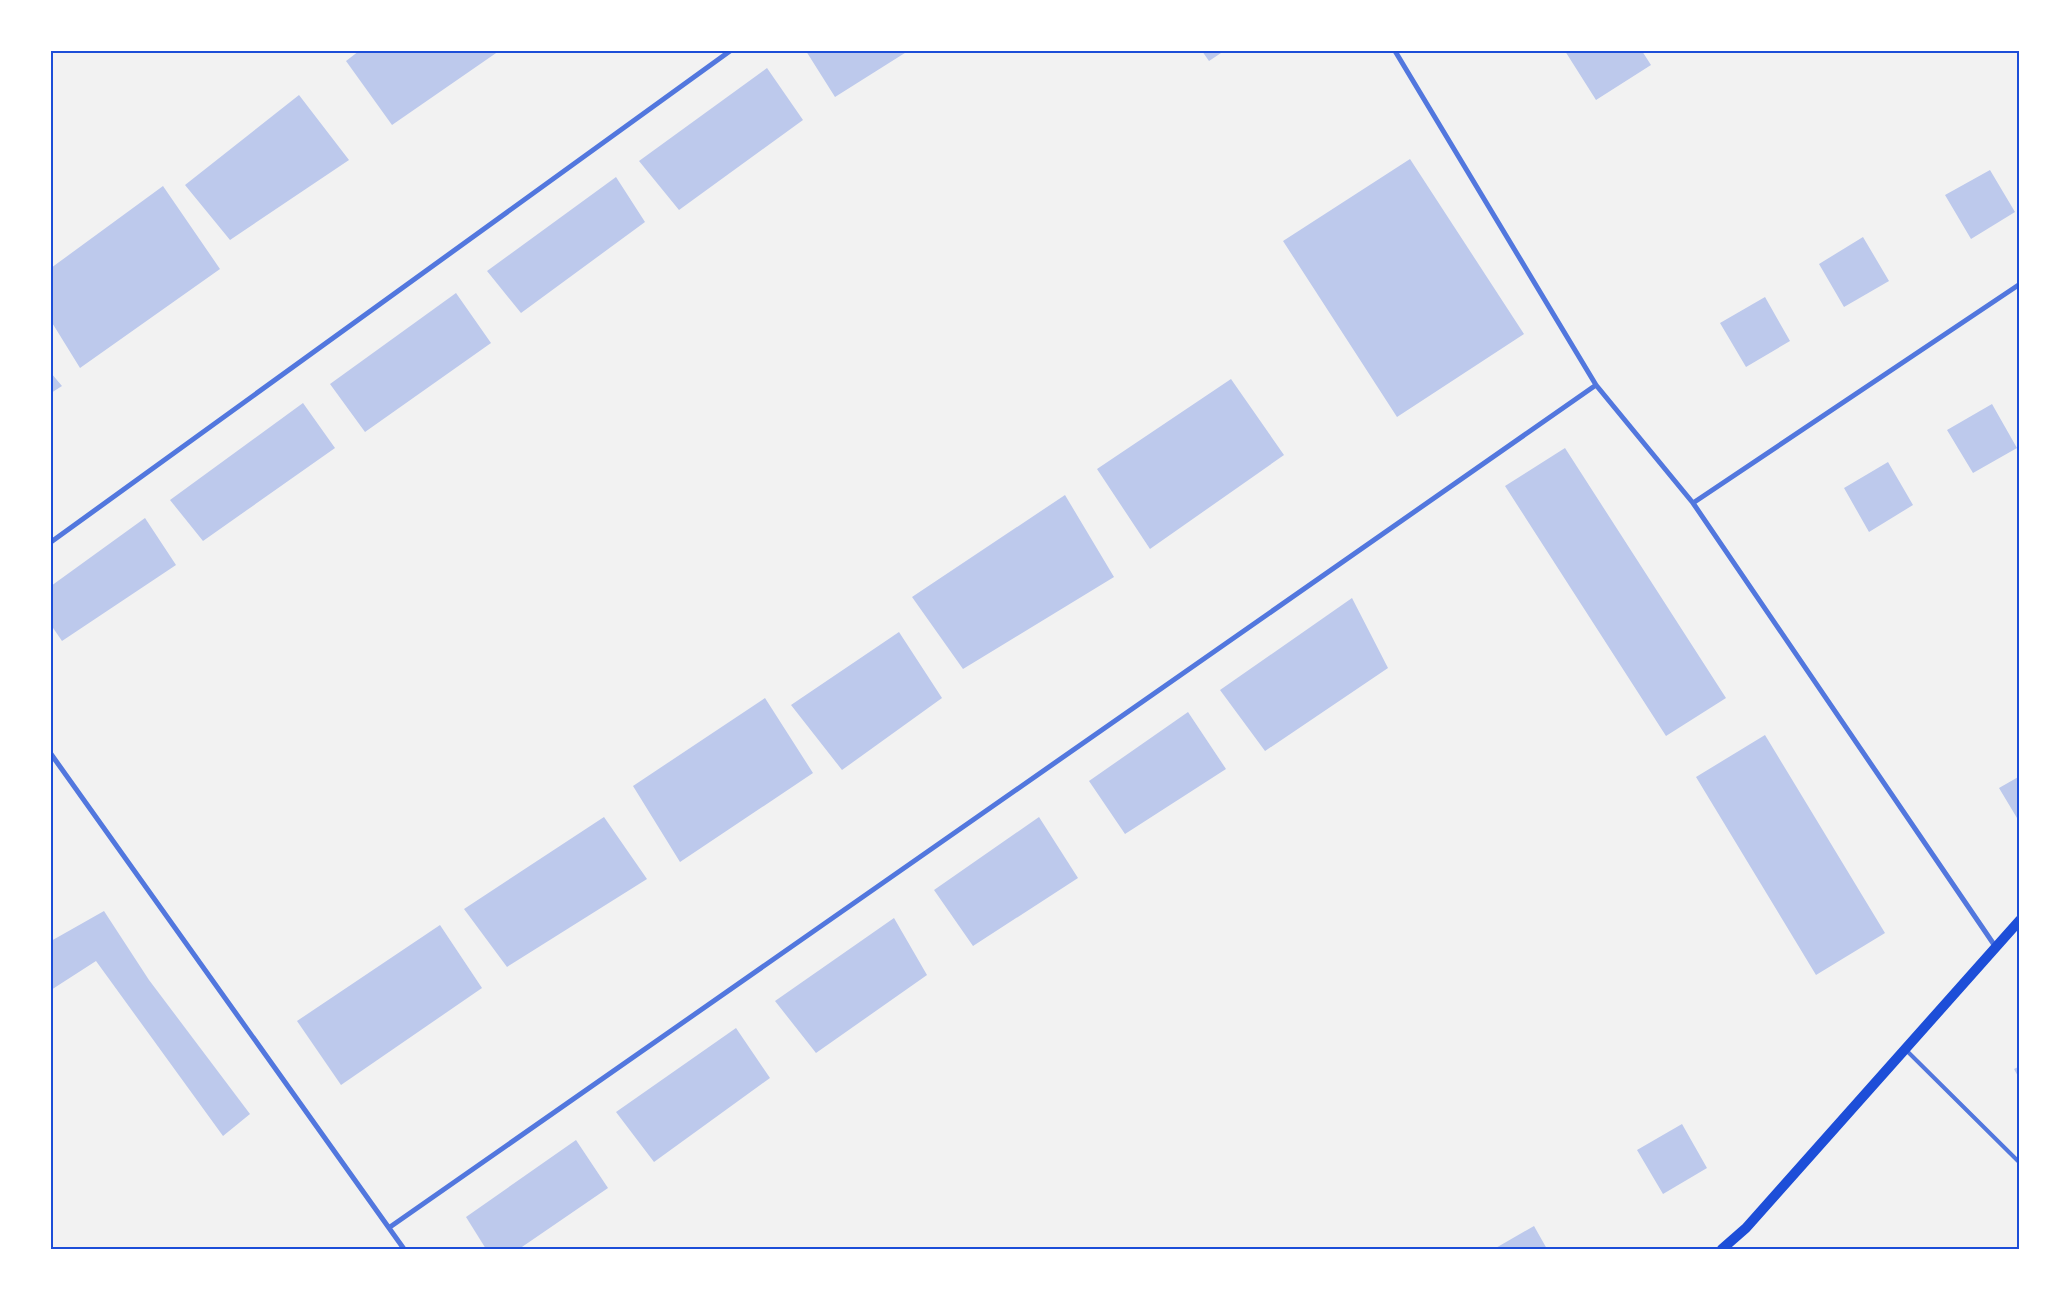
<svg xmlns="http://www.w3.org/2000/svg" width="2071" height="1300" viewBox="0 0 2071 1300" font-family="'PT Sans',sans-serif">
  <rect width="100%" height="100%" fill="#f2f2f2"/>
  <path fill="#bdc9ec" d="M 359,51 L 499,51 L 392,125 L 346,61 Z
    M 806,51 L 908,51 L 835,97 Z
    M 1202,51 L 1224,51 L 1209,61 Z
    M 1565,51 L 1642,51 L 1651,65 L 1596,100 Z
    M 767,68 L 803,120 L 679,210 L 639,161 Z
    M 299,95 L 349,160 L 230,240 L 185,185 Z
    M 1410,159 L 1524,334 L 1397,417 L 1283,241 Z
    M 1990,170 L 2015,212 L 1971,239 L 1945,195 Z
    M 616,177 L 645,222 L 521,313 L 487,271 Z
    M 163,186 L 220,269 L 80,368 L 51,321 L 51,268 Z
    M 1863,237 L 1889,281 L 1844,307 L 1819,264 Z
    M 456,293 L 491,343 L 365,432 L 330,384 Z
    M 1765,297 L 1790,341 L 1746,367 L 1720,323 Z
    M 51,373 L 62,386 L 51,393 Z
    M 1231,379 L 1284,455 L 1150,549 L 1097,469 Z
    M 303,403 L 335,448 L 203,541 L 170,500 Z
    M 1992,404 L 2017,448 L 1973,473 L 1947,430 Z
    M 1565,448 L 1726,698 L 1666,736 L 1505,486 Z
    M 1888,462 L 1913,505 L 1869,532 L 1844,488 Z
    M 1065,495 L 1114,577 L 963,669 L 912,597 Z
    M 145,518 L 176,565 L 62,641 L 51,625 L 51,586 Z
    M 1352,598 L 1388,668 L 1265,751 L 1220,690 Z
    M 899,632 L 942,698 L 842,770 L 791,705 Z
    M 765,698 L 813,773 L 680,862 L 633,786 Z
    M 1188,712 L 1226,769 L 1125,834 L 1089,781 Z
    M 1765,735 L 1885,933 L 1816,975 L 1696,777 Z
    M 2020,776 L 2020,823 L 1999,788 Z
    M 604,817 L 647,879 L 507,967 L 464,909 Z
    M 1039,817 L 1078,878 L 973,946 L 934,890 Z
    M 104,911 L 149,980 L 250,1114 L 223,1136 L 96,961 L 51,990 L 51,941 Z
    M 894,918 L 927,975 L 816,1053 L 775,1001 Z
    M 440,925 L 482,988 L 341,1085 L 297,1021 Z
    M 736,1028 L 770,1078 L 654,1162 L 616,1112 Z
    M 2020,1066 L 2020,1080 L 2014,1069 Z
    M 1682,1124 L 1707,1168 L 1663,1194 L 1637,1150 Z
    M 576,1140 L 608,1188 L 519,1249 L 486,1249 L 466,1217 Z
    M 1534,1226 L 1547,1249 L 1494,1249 Z"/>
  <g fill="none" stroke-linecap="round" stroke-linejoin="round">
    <path stroke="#5277de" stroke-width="4" d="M 1906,1050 L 2020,1163"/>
    <path stroke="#5277de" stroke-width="5" d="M 1395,51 L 1596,385 L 1693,503 L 1995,946
      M 1693,503 L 2020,284
      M 51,542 L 730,51
      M 51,754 L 404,1249
      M 390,1227 L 1596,385"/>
    <path stroke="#1d4ed8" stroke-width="10" d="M 1722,1249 L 1746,1228 L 2020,920"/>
  </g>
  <rect width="2071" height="1300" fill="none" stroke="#ffffff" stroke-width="105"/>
  <rect x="52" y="52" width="1966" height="1196" fill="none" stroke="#1d4ed8" stroke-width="2"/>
</svg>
